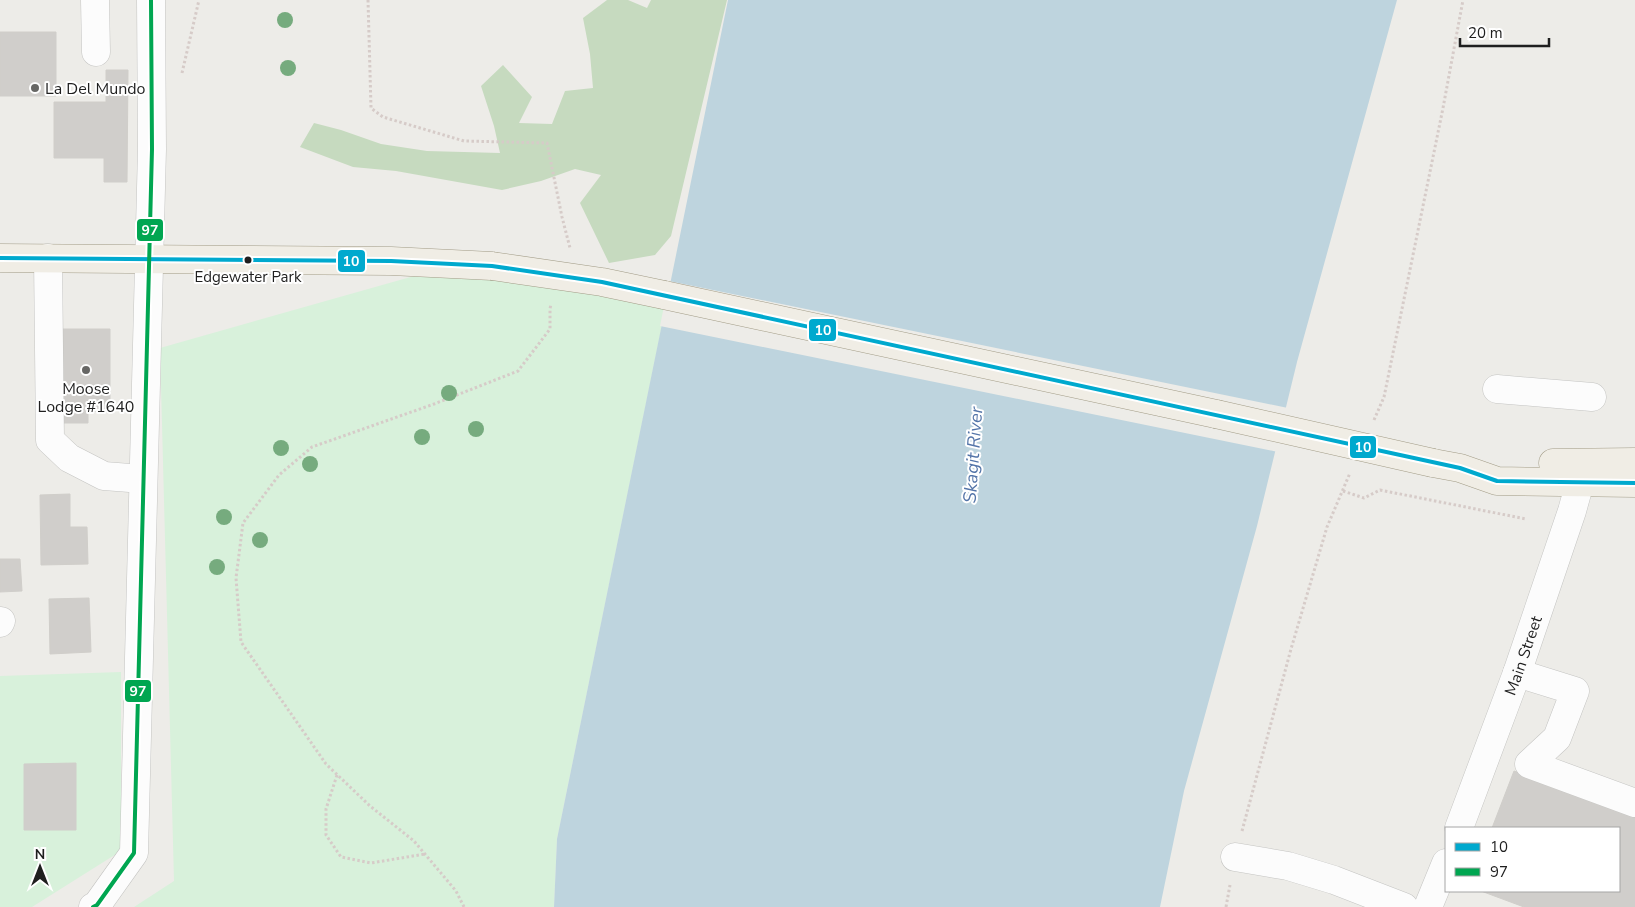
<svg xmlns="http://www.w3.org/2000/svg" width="1635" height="907" viewBox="0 0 1635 907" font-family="'Nunito Sans',sans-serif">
  <rect width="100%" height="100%" fill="#edece8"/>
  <path fill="#c6dabf" d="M 607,0 L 628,0 L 647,8 L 651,0 L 727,0 L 671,236 L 655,255 L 609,263 L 580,203 L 601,175 L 575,169 L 541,181 L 502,190 L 396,171 L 353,167 L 300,147 L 314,123 L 341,130 L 381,144 L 427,151 L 500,153 L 494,126 L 481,86 L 503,65 L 532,97 L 519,123 L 552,124 L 565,91 L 593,88 L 590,54 L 583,18 Z"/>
  <path fill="#d8f1db" d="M 453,265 L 669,291 L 557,839 L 554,907 L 134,907 L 174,881 L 160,348 Z
    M 121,672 L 121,851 L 32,907 L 0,907 L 0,676 Z"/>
  <path fill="#bed4de" d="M 728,0 L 1397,0 L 1297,362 L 1257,526 L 1184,791 L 1160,907 L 554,907 L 557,839 Z"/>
  <path fill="#edece8" d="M 669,281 L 1288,408 L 1278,452 L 660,326 Z"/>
  <path fill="#d0cecb" stroke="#d0ceca" d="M 0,32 L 56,32 L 56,96 L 0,96 Z
    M 106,70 L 128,70 L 127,182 L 104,182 L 104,158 L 54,158 L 54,102 L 106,102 Z
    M 63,329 L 110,329 L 110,411 L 88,411 L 88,423 L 63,423 Z
    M 70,494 L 70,527 L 87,527 L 88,564 L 41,565 L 40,495 Z
    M 0,559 L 20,559 L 22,591 L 0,592 Z
    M 89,598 L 91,652 L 50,654 L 49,599 Z
    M 76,763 L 76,830 L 24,830 L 24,764 Z
    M 1514,771 L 1635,816 L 1635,907 L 1524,907 L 1481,891 L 1619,891 L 1619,828 L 1492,828 Z"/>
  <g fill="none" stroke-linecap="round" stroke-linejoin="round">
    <g stroke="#c4c4c2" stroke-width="29">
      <g id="minor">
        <path d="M 95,0 L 96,52"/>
        <path d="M 48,258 L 50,440 L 69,458 L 104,476 L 143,479"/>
        <path d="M 1497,389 L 1592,397"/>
        <path d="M 0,623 L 1,621"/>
        <path d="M 1517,673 L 1575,691 L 1557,738 L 1529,764 L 1635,803"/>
        <path id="s1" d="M 1459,828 L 1517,673 L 1572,511 L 1580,482"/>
        <path d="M 1235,857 L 1288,866 L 1334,880 L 1404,907"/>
        <path d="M 93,907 L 97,905 L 134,853 L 152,149 L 151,0"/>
        <path d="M 1428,907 L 1446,863"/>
      </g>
    </g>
    <g stroke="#a29c87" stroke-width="29">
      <path id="major" d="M 0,258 L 391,261 L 492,266
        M 664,295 L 1216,414
        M 1433,463 L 1460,468 L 1497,481 L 1635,483
        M 1553,463 L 1635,462"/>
    </g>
    <path stroke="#d6cbc8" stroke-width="3" stroke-dasharray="2.5 2.5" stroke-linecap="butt" d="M 368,0 L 371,108 L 383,117 L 464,141 L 547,143 L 562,217 L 570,248
      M 182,73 L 199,0
      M 1374,420 L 1384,397 L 1443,108 L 1463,0
      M 1343,491 L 1364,498 L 1380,490 L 1526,519
      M 337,775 L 326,809 L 326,835 L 341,857 L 371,863 L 425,854
      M 1242,831 L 1291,649 L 1327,527 L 1350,473
      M 464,907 L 456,891 L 414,841 L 370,806 L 326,764 L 241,642 L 236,578 L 243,523 L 279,475 L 312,447 L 434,404 L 518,371 L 550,329 L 550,309 L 551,304
      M 1226,907 L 1230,885"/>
    <use href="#minor" stroke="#fcfcfc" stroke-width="28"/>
    <use href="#major" stroke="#f0ede5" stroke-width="28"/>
    <g stroke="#a29c87" stroke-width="29" stroke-linecap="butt">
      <path id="major-bridge" d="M 492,266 L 602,282 L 664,295
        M 1216,414 L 1433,463"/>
    </g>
    <use href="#major-bridge" stroke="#f0ede5" stroke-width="28"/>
    <g stroke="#fff" stroke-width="8">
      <path id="bus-1" d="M 0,258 L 391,261 L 492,266 L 602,282 L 1460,468 L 1497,481 L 1635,483"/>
    </g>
    <g stroke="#fff" stroke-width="8">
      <path id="bus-2" d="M 93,907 L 97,905 L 134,853 L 152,149 L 151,0"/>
    </g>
    <use href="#bus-1" stroke="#00a9ce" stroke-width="4"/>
    <use href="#bus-2" stroke="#00a651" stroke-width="4"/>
  </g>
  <g fill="#76ab7e">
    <circle cx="285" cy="20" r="8"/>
    <circle cx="288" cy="68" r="8"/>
    <circle cx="449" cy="393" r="8"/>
    <circle cx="476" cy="429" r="8"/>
    <circle cx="422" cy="437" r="8"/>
    <circle cx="281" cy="448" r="8"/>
    <circle cx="310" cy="464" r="8"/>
    <circle cx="224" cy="517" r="8"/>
    <circle cx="260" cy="540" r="8"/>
    <circle cx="217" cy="567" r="8"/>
  </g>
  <g fill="#676765" stroke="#fff" stroke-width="2">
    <circle cx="35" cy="88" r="5"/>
    <circle cx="86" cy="370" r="5"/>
  </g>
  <circle fill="#1f1f1f" stroke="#fff" stroke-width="2" cx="248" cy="260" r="4.5"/>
  <g text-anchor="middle" stroke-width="4" stroke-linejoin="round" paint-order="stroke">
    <g font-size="15" fill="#1f1f1f" stroke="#fff">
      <text x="248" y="282">Edgewater Park</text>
    </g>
    <g font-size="16" fill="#1f1f1f" stroke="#fff" text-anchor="start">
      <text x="45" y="94">La Del Mundo</text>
      <text x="86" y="394" text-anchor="middle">Moose<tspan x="86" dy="18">Lodge #1640</tspan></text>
    </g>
    <g font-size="16" fill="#1f1f1f" stroke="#fff">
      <text dy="6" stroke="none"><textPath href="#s1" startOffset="184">Main Street</textPath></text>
    </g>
    <g font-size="18" font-style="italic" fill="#5374a8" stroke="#fff">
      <text transform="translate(973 455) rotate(-86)" y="6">Skagit River</text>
    </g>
  </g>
  <g stroke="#fff" stroke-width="2">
    <rect x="136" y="218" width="28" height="24" rx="5" fill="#00a651"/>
    <rect x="337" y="249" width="29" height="24" rx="5" fill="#00a9ce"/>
    <rect x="808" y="318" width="29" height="24" rx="5" fill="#00a9ce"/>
    <rect x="1349" y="435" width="28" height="24" rx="5" fill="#00a9ce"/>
    <rect x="124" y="679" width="28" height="24" rx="5" fill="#00a651"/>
  </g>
  <g font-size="14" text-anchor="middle" font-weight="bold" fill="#fff">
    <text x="150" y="235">97</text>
    <text x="351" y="266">10</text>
    <text x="823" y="335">10</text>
    <text x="1363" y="452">10</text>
    <text x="138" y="696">97</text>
  </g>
  <rect x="1445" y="827" width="175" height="65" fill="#ffffff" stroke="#a5a5a5"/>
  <rect x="1455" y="843" width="25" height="8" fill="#00a9ce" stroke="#a5a5a5"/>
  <text x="1490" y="852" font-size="15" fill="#1f1f1f">10</text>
  <rect x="1455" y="868" width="25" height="8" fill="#00a651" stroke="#a5a5a5"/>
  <text x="1490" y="877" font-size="15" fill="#1f1f1f">97</text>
  <g transform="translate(40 867)" stroke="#ffffff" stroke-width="4" paint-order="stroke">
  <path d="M0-4L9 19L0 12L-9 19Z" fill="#1f1f1f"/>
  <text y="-8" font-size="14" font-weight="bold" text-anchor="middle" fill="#1f1f1f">N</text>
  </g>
  <path d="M1460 38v8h89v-8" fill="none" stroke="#1f1f1f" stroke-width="2.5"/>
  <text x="1468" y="38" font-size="15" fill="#1f1f1f" stroke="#ffffff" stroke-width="4" paint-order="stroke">20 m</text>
</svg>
